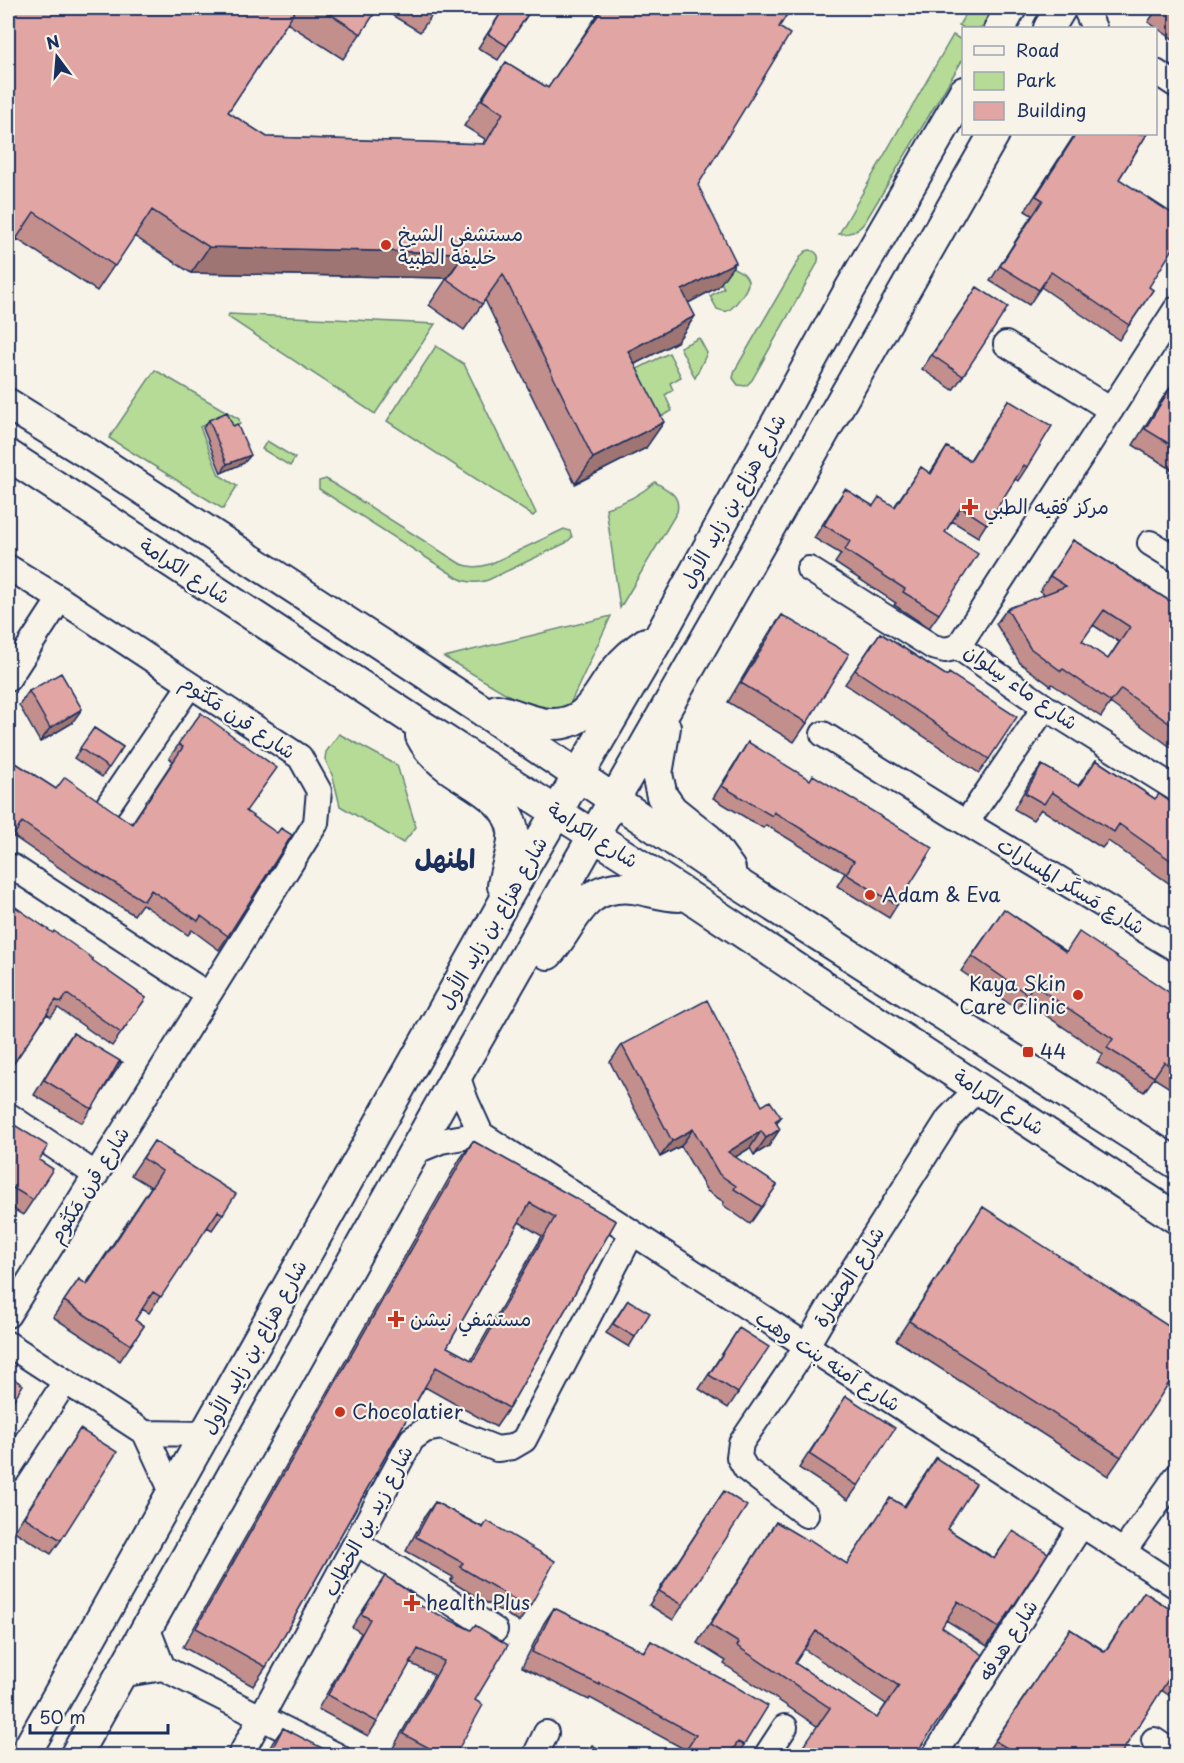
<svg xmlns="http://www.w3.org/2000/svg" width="1184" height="1763" viewBox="0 0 1184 1763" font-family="'Playpen Sans','Playpen Sans Arabic',sans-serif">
  <rect width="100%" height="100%" fill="#f7f3e8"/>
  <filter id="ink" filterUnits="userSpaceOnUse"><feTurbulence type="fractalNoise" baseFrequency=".0167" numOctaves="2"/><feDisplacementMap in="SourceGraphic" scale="12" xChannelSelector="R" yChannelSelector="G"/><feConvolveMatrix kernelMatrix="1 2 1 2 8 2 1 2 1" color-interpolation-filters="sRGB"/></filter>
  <g filter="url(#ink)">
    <path fill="#b5db96" stroke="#68857a" stroke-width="1.5" d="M 969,8 L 995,8 L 982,28 L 964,28 L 959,25 Z
      M 953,35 L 963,41 L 963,59 L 865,222 C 858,231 851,234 839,234 Z
      M 810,250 C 818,252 820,257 817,264 L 752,380 L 746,386 L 738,385 L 733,378 L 735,370 L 801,256 L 806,251 Z
      M 705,252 L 743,273 C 746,276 748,278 748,282 C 749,289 733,309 727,311 C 724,312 720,310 717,309 L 710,296 L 724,288 Z
      M 229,314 L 435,324 L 375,414 L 228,317 Z
      M 699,338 L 707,353 L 695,378 L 680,347 Z
      M 436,346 L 464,364 L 536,513 L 533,516 L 387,421 Z
      M 669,353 L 681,377 L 670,383 L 673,390 L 665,395 L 672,411 L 647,423 L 623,376 Z
      M 155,370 L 239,419 L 240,424 L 235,427 L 227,428 L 222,417 L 200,427 L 219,475 L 237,486 L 223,509 L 109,438 Z
      M 267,441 L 295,458 L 290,466 L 262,449 Z
      M 326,479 L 459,563 C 470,568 479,568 490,564 L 564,529 L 570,531 L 572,537 L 566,543 L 488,580 C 477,584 468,583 458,578 L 319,489 L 319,481 Z
      M 655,482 C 668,490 681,495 677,512 L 620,608 L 606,508 C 625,503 640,495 655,482 Z
      M 611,616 L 569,706 L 544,716 L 444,657 Z
      M 339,734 L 397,765 L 416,827 L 403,843 L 340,806 L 333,777 L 325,759 L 326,752 Z"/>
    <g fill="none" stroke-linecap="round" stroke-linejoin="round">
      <g stroke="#1b2f5e" stroke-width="28">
        <path id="minor" d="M 1085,8 L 1094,28
          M 1156,72 L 1176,85
          M 1006,344 L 1111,410
          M 1150,543 L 1176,559
          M 8,567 L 60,599 L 300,757 L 319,791 L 316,823 L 8,1315
          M 809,569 L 933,647 L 945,650 L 958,647
          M 958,647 L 1176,309
          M 958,647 L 1045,707 L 1176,789
          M 8,679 L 60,599
          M 823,734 L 966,823 L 1176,949
          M 109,804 L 190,685
          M 966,823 L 1045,707
          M 13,867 L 207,994
          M 457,1075 L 466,1101 L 481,1134 L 1176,1586
          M 8,1115 L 96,1175
          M 414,1152 L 441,1141 L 481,1134
          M 8,1344 L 145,1433 L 205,1434
          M 145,1433 L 172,1492
          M 8,1470 L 65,1382
          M 806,1515 L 746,1469 L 739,1457 L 741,1443 L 806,1347 L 831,1304 L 949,1118 L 978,1088
          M 357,1543 L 495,1630
          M 1124,1551 L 1176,1477
          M 147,1627 L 163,1668
          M 120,1675 L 163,1668 L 338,1756
          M 1154,1740 L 1176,1755
          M 240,1756 L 412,1439 L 425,1430 L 442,1427 L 497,1449 L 512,1447 L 524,1440 L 632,1233
          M 535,1756 L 546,1733
          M 766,1756 L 785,1727
          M 934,1756 L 1082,1524"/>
      </g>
      <g stroke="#1b2f5e" stroke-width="34">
        <path id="major" d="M 1000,28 L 1011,8
          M 1049,28 L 1061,8
          M 8,404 L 84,451 L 477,707 L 737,883 L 1176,1163
          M 8,455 L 413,720 L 688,896 L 883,1026 L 1176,1218
          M 497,710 C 515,713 532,724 551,724 C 588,725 596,696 615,671 C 624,660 634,651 646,643
          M 665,727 L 657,774 L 662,796 L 672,810 L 708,839 L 730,869
          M 421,736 C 427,748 437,759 448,767 C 472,785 508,798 513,831 C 515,850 505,867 503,886
          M 548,954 C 575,924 580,883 633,888 C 649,890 663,896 679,896
          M 24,1756 L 504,902 L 661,634 L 849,291 L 964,92
          M 75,1756 L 457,1075 L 994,134"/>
      </g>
      <use href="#minor" stroke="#f7f3e8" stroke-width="24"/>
      <use href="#major" stroke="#f7f3e8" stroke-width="30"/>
    </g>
    <path fill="#c28f8d" stroke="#1b2f5e" stroke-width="1.5" fill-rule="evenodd" d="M 8,8 L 378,8 L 343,59 L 287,23 L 228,112 L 267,137 L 483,144 L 485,139 L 464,126 L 488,88 L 506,62 L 548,88 L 602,8 L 791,8 L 779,27 L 698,185 L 718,287 L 688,303 L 695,316 L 677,342 L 635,364 L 646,448 L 575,484 L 485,300 L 464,330 L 429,305 L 447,278 L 191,273 L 134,236 L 97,291 L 17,239 L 8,252 Z
      M 380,8 L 437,8 L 420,32 Z
      M 504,8 L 532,8 L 498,60 L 478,48 Z
      M 1158,8 L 1176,8 L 1176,41 L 1148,22 Z
      M 1075,134 L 1147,134 L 1119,179 L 1149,287 L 1153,290 L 1119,340 L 1041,287 L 1029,305 L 990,281 L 1032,215 L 1025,211 Z
      M 977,287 L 963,376 L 953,390 L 922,369 Z
      M 1176,379 L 1176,474 L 1170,470 L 1171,469 L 1133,445 L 1164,396 Z
      M 1008,400 L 1027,467 L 1018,481 L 1015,479 L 978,537 L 952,521 L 945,532 L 939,614 L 929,628 L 894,605 L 896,603 L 835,563 L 841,554 L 814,538 L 836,503 L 845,489 L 873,506 L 894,507 L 921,467 L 930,473 L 947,447 L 970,460 Z
      M 209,420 L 244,463 L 221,473 L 203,428 Z
      M 1073,540 L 1176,605 L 1176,742 L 1172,748 L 1110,703 L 1101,717 L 1052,684 L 1051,686 L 1020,663 L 996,624 L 1007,609 L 1045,595 L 1040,591 ZM 1093,625 L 1119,642 L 1108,659 L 1082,641 Z
      M 782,615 L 807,723 L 794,742 L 728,702 L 769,633 Z
      M 880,633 L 947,676 L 989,759 L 979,773 L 845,684 Z
      M 29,691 L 72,723 L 40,742 L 19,705 Z
      M 201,713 L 246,811 L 228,936 L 219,950 L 192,930 L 188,935 L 142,904 L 134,915 L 76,879 L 13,836 L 8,758 L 56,789 L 132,823 L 173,761 L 169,758 Z
      M 94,728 L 123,747 L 102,777 L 74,758 Z
      M 748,742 L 897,905 L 889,918 L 837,886 L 845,873 L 766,825 L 763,828 L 713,798 Z
      M 1096,760 L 1155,799 L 1176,806 L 1176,888 L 1108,841 L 1102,848 L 1041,809 L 1033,820 L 1014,809 L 1030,781 L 1042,765 L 1078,786 Z
      M 1176,896 L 1176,904 L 1173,902 Z
      M 8,902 L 146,998 L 112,1046 L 58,1008 L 51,1017 L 47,1014 L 8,1072 Z
      M 1004,909 L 1066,951 L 1176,997 L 1176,1092 L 1154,1078 L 1144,1092 L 1097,1063 L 1103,1054 L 1023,1000 L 1017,1009 L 961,971 Z
      M 73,1033 L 112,1077 L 82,1123 L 34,1095 L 63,1047 Z
      M 622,1045 L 762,1106 L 781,1117 L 777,1123 L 769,1146 L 754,1155 L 750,1148 L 735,1157 L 777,1185 L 750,1224 L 723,1205 L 724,1202 L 707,1191 L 681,1146 L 660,1157 L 610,1062 Z
      M 8,1121 L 39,1160 L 33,1200 L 23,1215 L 8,1206 Z
      M 154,1141 L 172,1154 L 223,1214 L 212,1230 L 207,1227 L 149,1313 L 142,1309 L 135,1320 L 144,1326 L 120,1361 L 53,1317 L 79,1279 L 86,1284 L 151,1187 L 131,1175 Z
      M 473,1141 L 616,1221 L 509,1408 L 496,1427 L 425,1387 L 266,1667 L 253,1686 L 183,1647 L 460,1159 ZM 519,1222 L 542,1236 L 471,1360 L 447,1347 Z
      M 983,1207 L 1121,1457 L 1108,1476 L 896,1340 Z
      M 628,1300 L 635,1337 L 629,1347 L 606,1333 Z
      M 739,1328 L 738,1393 L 728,1408 L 699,1389 Z
      M 846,1396 L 858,1486 L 848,1500 L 799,1468 Z
      M 80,1429 L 61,1540 L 51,1554 L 14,1531 Z
      M 936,1458 L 947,1529 L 994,1558 L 1013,1531 L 999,1628 L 987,1646 L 946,1620 L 942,1627 L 915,1755 L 817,1726 L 724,1664 L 726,1661 L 697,1643 L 776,1522 L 808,1541 L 847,1564 L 890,1498 L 904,1506 ZM 804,1649 L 886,1704 L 877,1718 L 795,1663 Z
      M 724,1491 L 683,1605 L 673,1620 L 649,1605 Z
      M 435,1502 L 482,1527 L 487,1521 L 529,1608 L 519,1622 L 450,1581 L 453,1577 L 406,1551 L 425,1516 Z
      M 385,1576 L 408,1600 L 475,1700 L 455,1755 L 408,1755 L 393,1748 L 434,1675 L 410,1663 L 377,1722 L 368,1736 L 318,1709 L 361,1633 L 352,1627 Z
      M 1144,1592 L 1176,1613 L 1176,1700 L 1161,1690 L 1120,1755 L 1121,1755 L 985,1755 L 1070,1629 L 1105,1651 Z
      M 554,1608 L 643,1652 L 651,1641 L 744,1745 L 737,1755 L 682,1755 L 686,1750 L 590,1698 L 589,1700 L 522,1667 L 544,1623 Z
      M 283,1728 L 326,1755 L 266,1755 L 273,1742 Z"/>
    <path fill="#9e7473" stroke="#1b2f5e" stroke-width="1.5" d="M 209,247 L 465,253 L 447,278 L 191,273 Z
      M 736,262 L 718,287 L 664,316 L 682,290 Z
      M 695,316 L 677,342 L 610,377 L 628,351 Z
      M 664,422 L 646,448 L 575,484 L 593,458 Z
      M 251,455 L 244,463 L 221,473 L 227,464 Z
      M 82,709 L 72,723 L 40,742 L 50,728 Z
      M 119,1062 L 122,1062 L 112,1077 L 110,1077 Z
      M 693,1129 L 681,1146 L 660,1157 L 672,1141 Z
      M 780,1129 L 769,1146 L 754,1155 L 766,1138 Z
      M 761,1131 L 750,1148 L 716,1169 L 728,1152 Z"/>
    <path fill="#e1a6a4" stroke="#1b2f5e" stroke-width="1.5" fill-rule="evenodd" d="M 8,8 L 297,8 L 228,112 L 267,137 L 485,144 L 503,113 L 482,100 L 506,62 L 548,88 L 603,8 L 791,8 L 779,27 L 790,34 L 698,185 L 736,262 L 682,290 L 695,316 L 628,351 L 664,422 L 593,458 L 503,274 L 482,304 L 447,279 L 465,253 L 209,247 L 152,210 L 115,266 L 34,212 L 17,238 L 8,231 Z
      M 321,8 L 378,8 L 361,34 Z
      M 504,8 L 532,8 L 507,46 L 488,34 Z
      M 1167,8 L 1176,8 L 1176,14 Z
      M 1076,134 L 1147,134 L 1119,179 L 1176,216 L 1176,244 L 1149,287 L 1153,290 L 1129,325 L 1051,272 L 1039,290 L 1000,266 L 1043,200 L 1036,196 Z
      M 977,287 L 1008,307 L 963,376 L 932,355 Z
      M 1176,379 L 1176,448 L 1145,429 Z
      M 1008,400 L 1052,426 L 1027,467 L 1024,465 L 987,524 L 961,507 L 945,532 L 978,554 L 939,614 L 903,592 L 905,589 L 845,550 L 850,541 L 824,525 L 845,489 L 873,506 L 879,497 L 895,507 L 921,467 L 931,474 L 947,447 L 970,461 Z
      M 227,412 L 233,426 L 237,424 L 251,455 L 227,464 L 209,420 Z
      M 1073,540 L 1176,605 L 1176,728 L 1121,689 L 1111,702 L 1063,669 L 1061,671 L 1030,648 L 1007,609 L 1066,586 L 1050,576 ZM 1104,610 L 1130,627 L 1108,659 L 1082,641 Z
      M 782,615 L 849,654 L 807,723 L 741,683 Z
      M 8,623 L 13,627 L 8,635 Z
      M 880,633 L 947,676 L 949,673 L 1017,717 L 989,759 L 855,670 Z
      M 61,673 L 82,709 L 50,728 L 29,691 Z
      M 201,713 L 277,768 L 246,811 L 277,833 L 281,828 L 292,835 L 228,936 L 201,916 L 198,921 L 151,890 L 144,901 L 85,865 L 22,822 L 8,845 L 8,758 L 56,789 L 65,777 L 132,824 L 183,747 L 178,744 Z
      M 94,728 L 123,747 L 109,768 L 80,748 Z
      M 748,742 L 810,780 L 813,775 L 933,848 L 897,905 L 846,874 L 854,861 L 774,812 L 772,816 L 722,786 Z
      M 1096,760 L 1155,799 L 1159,794 L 1176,806 L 1176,864 L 1119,824 L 1114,832 L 1052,792 L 1044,804 L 1025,793 L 1042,765 L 1079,786 Z
      M 8,902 L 53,933 L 54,931 L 93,959 L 92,960 L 146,998 L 121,1033 L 67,994 L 61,1003 L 56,1000 L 14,1063 L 8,1059 Z
      M 1004,909 L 1066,952 L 1079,932 L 1176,997 L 1176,1070 L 1164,1062 L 1154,1077 L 1107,1048 L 1113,1039 L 1034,985 L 1027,994 L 972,956 Z
      M 707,1000 L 762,1106 L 770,1101 L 781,1117 L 775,1121 L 780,1129 L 766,1138 L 761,1131 L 728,1152 L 777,1185 L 762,1207 L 734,1189 L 736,1186 L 719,1174 L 693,1129 L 672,1141 L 622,1045 Z
      M 73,1033 L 122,1062 L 119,1062 L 92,1109 L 44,1080 Z
      M 8,1121 L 48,1146 L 39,1160 L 53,1169 L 33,1200 L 8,1185 Z
      M 154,1141 L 173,1153 L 172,1154 L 236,1194 L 223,1214 L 218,1211 L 161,1297 L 153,1292 L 135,1320 L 144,1326 L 131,1345 L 64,1301 L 79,1279 L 87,1285 L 162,1171 L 143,1158 Z
      M 473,1141 L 616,1221 L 509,1408 L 436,1367 L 266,1667 L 196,1628 ZM 530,1203 L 555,1217 L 473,1361 L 447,1347 Z
      M 983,1207 L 1176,1331 L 1176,1372 L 1121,1457 L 909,1321 Z
      M 8,1219 L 13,1223 L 8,1232 Z
      M 628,1300 L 650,1313 L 635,1337 L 613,1324 Z
      M 739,1328 L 769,1347 L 738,1393 L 709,1375 Z
      M 8,1375 L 23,1385 L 8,1409 Z
      M 846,1396 L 895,1428 L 858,1486 L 809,1454 Z
      M 80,1429 L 117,1452 L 61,1540 L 24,1517 Z
      M 936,1458 L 976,1484 L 947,1529 L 994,1559 L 1013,1531 L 1048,1553 L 999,1628 L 958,1601 L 942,1627 L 983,1655 L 915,1755 L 797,1755 L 830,1708 L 737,1646 L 739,1643 L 710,1625 L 776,1522 L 808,1541 L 809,1539 L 847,1564 L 890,1498 L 905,1507 ZM 816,1631 L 899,1686 L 877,1718 L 795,1663 Z
      M 724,1491 L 747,1506 L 683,1605 L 659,1591 Z
      M 435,1502 L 483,1528 L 487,1521 L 555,1561 L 529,1608 L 460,1567 L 463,1563 L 416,1537 Z
      M 385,1576 L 412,1594 L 408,1600 L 471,1630 L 475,1625 L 508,1645 L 475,1700 L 483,1705 L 455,1755 L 442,1755 L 403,1734 L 444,1661 L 418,1649 L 377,1722 L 328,1695 L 370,1619 L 361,1614 Z
      M 1144,1592 L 1176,1613 L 1176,1674 L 1173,1672 L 1120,1755 L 1121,1755 L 1019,1755 L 995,1741 L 1070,1629 L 1105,1652 Z
      M 554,1608 L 644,1652 L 651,1641 L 733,1685 L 768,1706 L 744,1745 L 738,1742 L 729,1755 L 683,1755 L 696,1735 L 600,1683 L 600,1685 L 532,1652 Z
      M 283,1728 L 328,1751 L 326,1755 L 269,1755 Z
      M 592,1745 L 611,1755 L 586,1755 Z"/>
  </g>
  <g fill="#c8321e" stroke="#f7f3e8" stroke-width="2">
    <circle cx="386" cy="245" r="6"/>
    <path d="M967 498h6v6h6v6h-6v6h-6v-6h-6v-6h6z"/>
    <circle cx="870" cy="895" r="6"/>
    <circle cx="1078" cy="995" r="6"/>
    <rect x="1022" y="1046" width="12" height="12" rx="3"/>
    <path d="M393 1310h6v6h6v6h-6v6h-6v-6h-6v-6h6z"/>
    <circle cx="340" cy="1412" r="6"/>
    <path d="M409 1594h6v6h6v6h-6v6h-6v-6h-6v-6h6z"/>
  </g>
  <g text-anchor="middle" stroke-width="4.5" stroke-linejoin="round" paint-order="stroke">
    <g font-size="20" fill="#1b2f5e" stroke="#f7f3e8" text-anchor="start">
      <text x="398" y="241">مستشفي الشيخ<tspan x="398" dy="23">خليفة الطبية</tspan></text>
      <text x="984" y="514">مركز فقيه الطبي</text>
      <text x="882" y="902">Adam &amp; Eva</text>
      <text x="1066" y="991" text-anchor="end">Kaya Skin<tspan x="1066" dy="23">Care Clinic</tspan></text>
      <text x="1040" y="1059">44</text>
      <text x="410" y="1326">مستشفي نيشن</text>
      <text x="352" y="1419">Chocolatier</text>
      <text x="426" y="1610">health Plus</text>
    </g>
    <g font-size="20" fill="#1b2f5e" stroke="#f7f3e8">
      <text transform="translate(733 501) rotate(-61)" y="7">شارع هزاع بن زايد الأول</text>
      <text transform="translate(185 571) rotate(33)" y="7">شارع الكرامة</text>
      <text transform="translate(1021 687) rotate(35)" y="7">شارع ماء سِلوان</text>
      <text transform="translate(238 717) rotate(34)" y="7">شارع قرن مَكتُوم</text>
      <text transform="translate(593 835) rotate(33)" y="7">شارع الكرامة</text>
      <text transform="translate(1071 886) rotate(31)" y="7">شارع مَسكَر المِسارات</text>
      <text transform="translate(493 923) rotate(-60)" y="7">شارع هزاع بن زايد الأول</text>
      <text transform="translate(999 1102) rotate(33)" y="7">شارع الكرامة</text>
      <text transform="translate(89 1185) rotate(-58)" y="7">شارع قرن مَكتُوم</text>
      <text transform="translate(849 1277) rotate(-58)" y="7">شارع الحضارة</text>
      <text transform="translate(254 1347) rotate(-61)" y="7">شارع هزاع بن زايد الأول</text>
      <text transform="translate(828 1361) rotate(33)" y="7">شارع آمنه بنت وهب</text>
      <text transform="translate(368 1521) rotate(-62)" y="7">شارع زيد بن الخطاب</text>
      <text transform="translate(1008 1640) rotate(-57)" y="7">شارع هدفه</text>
    </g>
    <g font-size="26" font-weight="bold" fill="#1b2f5e" stroke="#f7f3e8">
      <text x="445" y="868">المنهل</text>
    </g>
  </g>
  <rect width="1184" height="1763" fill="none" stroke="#f7f3e8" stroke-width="30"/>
  <rect x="15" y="15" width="1154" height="1733" fill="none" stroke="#1b2f5e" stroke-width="2" filter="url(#ink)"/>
  <rect x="962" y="27" width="195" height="108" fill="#f7f3e8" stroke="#9fa5b1" stroke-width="1.5"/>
  <rect x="974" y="46" width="30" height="9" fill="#f7f3e8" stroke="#9fa5b1" stroke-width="1.5"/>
  <text x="1016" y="57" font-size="18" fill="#1b2f5e">Road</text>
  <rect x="974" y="72" width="30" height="18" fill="#b5db96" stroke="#9fa5b1" stroke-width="1.5"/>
  <text x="1016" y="87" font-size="18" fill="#1b2f5e">Park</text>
  <rect x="974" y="102" width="30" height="18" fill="#e1a6a4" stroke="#9fa5b1" stroke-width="1.5"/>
  <text x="1016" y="117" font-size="18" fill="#1b2f5e">Building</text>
  <g transform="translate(57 57) rotate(344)" stroke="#f7f3e8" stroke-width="4.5" paint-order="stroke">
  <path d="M0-4.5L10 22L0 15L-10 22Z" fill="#1b2f5e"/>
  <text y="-9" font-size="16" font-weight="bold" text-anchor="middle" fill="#1b2f5e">N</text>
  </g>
  <path d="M30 1724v9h138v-9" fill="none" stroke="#1b2f5e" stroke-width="3"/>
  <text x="39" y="1724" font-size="18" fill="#1b2f5e" stroke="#f7f3e8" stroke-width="4.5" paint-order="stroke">50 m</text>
</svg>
